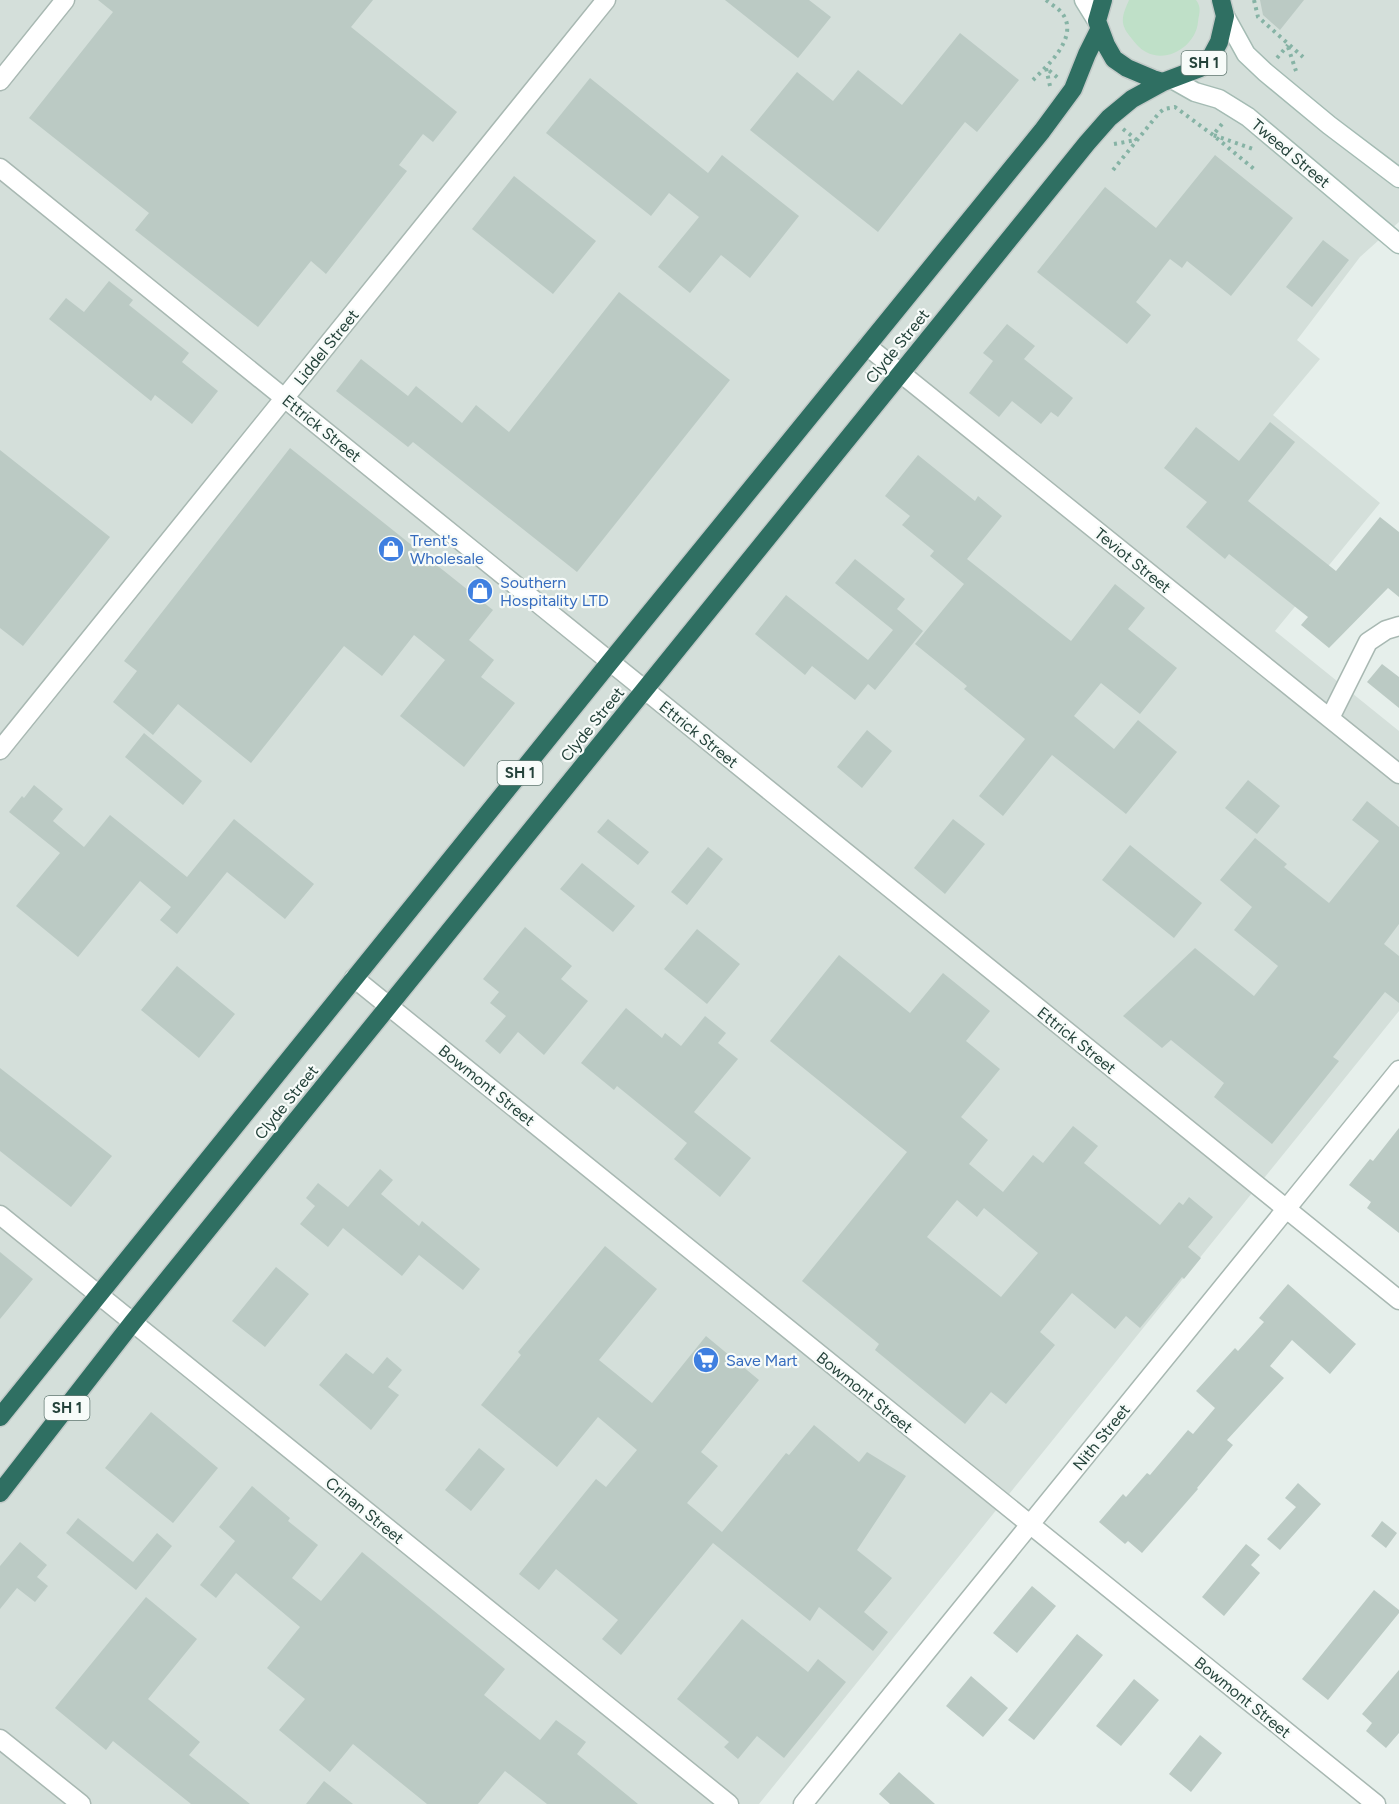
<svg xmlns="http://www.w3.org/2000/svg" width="1399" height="1804" viewBox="0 0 1399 1804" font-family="Figtree,sans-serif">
  <rect width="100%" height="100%" fill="#e6efeb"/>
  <path fill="#d4dfda" d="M 0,0 L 1399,0 L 1399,222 L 1360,257 L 1297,340 L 1320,359 L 1273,415 L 1380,503 L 1275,631 L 1399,731 L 1399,1011 L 759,1804 L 0,1804 Z"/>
  <path fill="#bfe0c8" d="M 1129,0 L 1196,0 C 1202,8 1199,13 1198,22 C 1196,45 1168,64 1146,52 C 1140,49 1136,44 1132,39 C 1128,34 1124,29 1123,23 C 1122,15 1126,7 1129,0 Z"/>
  <path fill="#bbcac4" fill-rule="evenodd" d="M 98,0 L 373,0 L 351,27 L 457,112 L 433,142 L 423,134 L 399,165 L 407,171 L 326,274 L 311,261 L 258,327 L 135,230 L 149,213 L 29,118 L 113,12 Z
    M 725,0 L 809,0 L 831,17 L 798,58 Z
    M 1260,0 L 1304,0 L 1280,30 L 1263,15 Z
    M 960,33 L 1019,80 L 977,132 L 965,122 L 878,232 L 750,130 L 797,72 L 833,101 L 858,70 L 902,105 Z
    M 590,78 L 708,173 L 722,155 L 799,216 L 750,278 L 721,255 L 690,293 L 658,267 L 699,217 L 669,193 L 651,216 L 546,133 Z
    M 1215,155 L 1293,218 L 1231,296 L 1187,261 L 1182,268 L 1170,259 L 1136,302 L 1151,315 L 1127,344 L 1037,272 L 1105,187 L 1156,228 Z
    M 514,176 L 596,241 L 553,294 L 472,229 Z
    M 1323,240 L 1349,260 L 1312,307 L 1286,287 Z
    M 109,281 L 133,300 L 129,305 L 189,353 L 182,362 L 218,391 L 192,424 L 155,395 L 151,401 L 49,319 L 66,298 L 84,312 Z
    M 619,292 L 730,380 L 577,572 L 413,442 L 408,447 L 336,391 L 361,359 L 408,396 L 416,386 L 462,423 L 476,405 L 509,432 Z
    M 1007,324 L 1035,346 L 1024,359 L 1073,398 L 1058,417 L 1051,412 L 1041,424 L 1012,401 L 999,417 L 969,393 L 993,361 L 983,353 Z
    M 1270,422 L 1295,442 L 1248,501 L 1336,571 L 1380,517 L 1399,532 L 1399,597 L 1388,588 L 1329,648 L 1301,625 L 1308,617 L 1229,554 L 1225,559 L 1186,527 L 1207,502 L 1164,468 L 1196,427 L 1239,461 Z
    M 290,448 L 493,610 L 469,640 L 494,660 L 481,677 L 515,703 L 464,767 L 400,716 L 445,660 L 414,635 L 382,676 L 344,646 L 251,763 L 178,704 L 153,735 L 113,702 L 137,671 L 124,661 Z
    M 0,450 L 110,537 L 23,646 L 0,628 Z
    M 918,455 L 975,501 L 978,496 L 1002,516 L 967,559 L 1071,641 L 1115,584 L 1145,608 L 1128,629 L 1177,668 L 1140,714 L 1101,683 L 1074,716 L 1114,749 L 1138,720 L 1177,752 L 1126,814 L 1052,755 L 1003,816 L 979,796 L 1025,739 L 964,689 L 967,686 L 915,644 L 964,584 L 930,556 L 934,551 L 902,525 L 910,516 L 885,496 Z
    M 855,559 L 905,599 L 897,609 L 923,631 L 875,690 L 868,684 L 855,700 L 812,666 L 805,675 L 755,634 L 786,595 L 868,660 L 893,630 L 835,583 Z
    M 1382,664 L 1399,677 L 1399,708 L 1367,682 Z
    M 867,730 L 892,751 L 862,788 L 837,767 Z
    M 144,733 L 202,781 L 183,805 L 125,757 Z
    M 1248,780 L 1280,806 L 1257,834 L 1225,808 Z
    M 34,785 L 63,809 L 53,821 L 84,847 L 110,815 L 187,877 L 234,819 L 314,884 L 285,919 L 227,872 L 177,934 L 160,920 L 171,907 L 140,881 L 78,957 L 16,906 L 60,853 L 9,812 L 22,796 L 24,798 Z
    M 1367,801 L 1399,827 L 1399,924 L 1384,944 L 1399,956 L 1399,1003 L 1385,992 L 1333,1057 L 1339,1061 L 1272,1144 L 1214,1097 L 1224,1083 L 1171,1040 L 1162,1048 L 1123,1016 L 1195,948 L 1254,996 L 1278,966 L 1234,930 L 1252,907 L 1220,880 L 1255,838 L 1287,864 L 1284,867 L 1329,903 L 1379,841 L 1352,820 Z
    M 608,819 L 649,852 L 638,865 L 597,832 Z
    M 953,819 L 985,844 L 945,894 L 914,868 Z
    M 1130,845 L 1202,903 L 1174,938 L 1102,880 Z
    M 708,847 L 723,859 L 687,905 L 671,892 Z
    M 582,863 L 635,906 L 613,932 L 560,889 Z
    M 525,927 L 572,966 L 561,979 L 588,1001 L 544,1055 L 518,1032 L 500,1054 L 485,1041 L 506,1016 L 490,1003 L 499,992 L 483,979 Z
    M 697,929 L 740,964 L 707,1004 L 664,969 Z
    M 839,955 L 910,1013 L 943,973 L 990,1011 L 966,1041 L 1000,1069 L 961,1117 L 988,1140 L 969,1164 L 1003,1192 L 1033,1155 L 1043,1163 L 1073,1126 L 1098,1146 L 1084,1163 L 1160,1225 L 1179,1202 L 1183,1205 L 1189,1197 L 1213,1217 L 1188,1247 L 1201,1258 L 1184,1279 L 1182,1277 L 1140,1328 L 1126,1316 L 1115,1329 L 1072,1293 L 1040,1332 L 1055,1345 L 1006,1404 L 991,1392 L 965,1424 L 875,1350 L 879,1344 L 802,1281 L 907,1152 L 770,1041 ZM 957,1200 L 977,1217 L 984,1208 L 1038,1253 L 1001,1297 L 927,1237 Z
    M 177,966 L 235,1014 L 199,1058 L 141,1010 Z
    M 626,1008 L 662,1038 L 665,1033 L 681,1046 L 705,1016 L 726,1033 L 718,1043 L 738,1059 L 694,1112 L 751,1158 L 720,1197 L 674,1159 L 687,1143 L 617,1086 L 614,1090 L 581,1063 Z
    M 0,1068 L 112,1156 L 71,1207 L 0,1151 Z
    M 1399,1128 L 1399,1233 L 1367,1208 L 1371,1202 L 1349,1185 L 1370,1159 L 1373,1161 Z
    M 380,1169 L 393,1180 L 381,1194 L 419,1226 L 422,1221 L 480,1269 L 463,1290 L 419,1255 L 402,1276 L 343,1228 L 328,1247 L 300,1224 L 315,1206 L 306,1198 L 318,1183 L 348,1207 Z
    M 605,1246 L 657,1289 L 599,1360 L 652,1403 L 706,1336 L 759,1380 L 701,1452 L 718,1466 L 687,1503 L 722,1532 L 786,1453 L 789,1455 L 814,1425 L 859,1462 L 867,1452 L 906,1476 L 857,1550 L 892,1578 L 864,1612 L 888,1632 L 873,1651 L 819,1607 L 810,1621 L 713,1543 L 621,1655 L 602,1639 L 618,1620 L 556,1569 L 539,1590 L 519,1574 L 596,1479 L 606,1487 L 637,1450 L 598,1417 L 557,1467 L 481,1405 L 521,1355 L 518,1352 Z
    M 0,1252 L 33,1279 L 0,1319 Z
    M 276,1267 L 309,1294 L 265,1347 L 232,1321 Z
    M 1288,1284 L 1356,1344 L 1330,1374 L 1292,1340 L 1270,1366 L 1284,1378 L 1227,1440 L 1233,1445 L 1197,1488 L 1198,1489 L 1142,1553 L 1128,1541 L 1125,1544 L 1099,1522 L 1123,1494 L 1126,1497 L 1147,1473 L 1150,1475 L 1188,1430 L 1193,1434 L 1215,1408 L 1196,1391 L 1235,1348 L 1238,1351 L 1264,1322 L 1259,1318 Z
    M 346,1353 L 373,1374 L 387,1357 L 402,1370 L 388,1387 L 399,1395 L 371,1430 L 319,1385 Z
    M 151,1412 L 218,1468 L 173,1523 L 105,1468 Z
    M 479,1448 L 505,1469 L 471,1511 L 445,1490 Z
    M 1298,1483 L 1321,1504 L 1280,1550 L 1267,1539 L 1296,1507 L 1285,1498 Z
    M 252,1486 L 290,1518 L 288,1521 L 318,1545 L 292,1578 L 321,1601 L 362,1552 L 505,1669 L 484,1695 L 540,1740 L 556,1720 L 586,1742 L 577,1754 L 638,1804 L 547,1804 L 505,1771 L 478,1804 L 427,1804 L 353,1744 L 330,1772 L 279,1730 L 305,1699 L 267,1668 L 300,1627 L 236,1573 L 216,1598 L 200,1585 L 235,1541 L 219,1527 Z
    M 78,1518 L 133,1562 L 157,1533 L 172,1546 L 136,1590 L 66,1533 Z
    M 1382,1521 L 1397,1533 L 1386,1548 L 1371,1536 Z
    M 20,1542 L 47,1565 L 37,1577 L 48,1586 L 35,1602 L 17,1588 L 0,1609 L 0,1566 Z
    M 1246,1544 L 1260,1555 L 1251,1565 L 1260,1573 L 1224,1616 L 1202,1597 Z
    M 1032,1586 L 1056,1606 L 1017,1653 L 993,1633 Z
    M 1374,1590 L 1399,1610 L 1399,1613 L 1328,1700 L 1302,1679 Z
    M 146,1597 L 197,1639 L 148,1699 L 200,1742 L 189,1755 L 250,1804 L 191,1804 L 113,1741 L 106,1750 L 55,1708 Z
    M 742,1619 L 808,1672 L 818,1659 L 846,1682 L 784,1758 L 757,1736 L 738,1759 L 724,1747 L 729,1742 L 677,1699 Z
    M 1077,1634 L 1103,1655 L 1034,1740 L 1008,1720 Z
    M 1399,1670 L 1399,1733 L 1386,1748 L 1366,1731 L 1372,1723 L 1362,1714 Z
    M 971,1676 L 1008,1708 L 983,1737 L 946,1706 Z
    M 1134,1679 L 1159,1700 L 1121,1746 L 1096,1726 Z
    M 1200,1735 L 1222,1753 L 1191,1792 L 1169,1774 Z
    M 899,1772 L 935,1804 L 890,1804 L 879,1794 Z
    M 324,1781 L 353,1804 L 306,1804 Z"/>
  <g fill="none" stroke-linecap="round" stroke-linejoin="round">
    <g stroke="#a8b8b2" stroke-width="21">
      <path id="street" d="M 0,81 L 65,0
        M 0,168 L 1399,1300
        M 867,346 L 1399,774
        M 1330,718 L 1368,642 L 1386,630 L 1399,626
        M 0,750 L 606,0
        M 354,978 L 1376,1804
        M 0,1215 L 729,1804
        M 0,1739 L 81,1804
        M 803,1804 L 1399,1070"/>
    </g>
    <g stroke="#a4bbb3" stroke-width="21">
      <path id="secondary" d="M 1084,0 L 1097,21
        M 1225,16 L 1246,54 L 1265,72 L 1329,125 L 1399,178
        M 1172,79 L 1195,92 L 1219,99 L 1248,117 L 1399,244"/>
    </g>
    <g stroke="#c2cac8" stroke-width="21">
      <path id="highway" d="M 1103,0 L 1097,21 L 1106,45 L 1114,59 L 1127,68 L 1153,79 L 1163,82 L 1200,68 L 1211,57 L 1219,42 L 1225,16 L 1221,0
        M 0,1417 L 610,662 L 1042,131 L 1073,89 L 1087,54 L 1099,30
        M 0,1493 L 133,1322 L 1087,143 L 1109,118 L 1132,99 L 1163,82"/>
    </g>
    <path stroke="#86b3a5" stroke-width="4" stroke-dasharray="3 4.5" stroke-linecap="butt" d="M 1254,0 L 1258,17 L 1303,57
      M 1288,47 L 1296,71
      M 1277,58 L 1288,45
      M 1033,80 C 1048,65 1077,39 1064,16 C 1060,9 1052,5 1046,0
      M 1050,86 L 1046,68 L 1058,78
      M 1222,124 L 1213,135 L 1253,149
      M 1123,129 L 1137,140
      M 1114,144 L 1136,140
      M 1113,170 L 1159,113 L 1164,109 L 1175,107 L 1213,135 L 1254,169"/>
    <use href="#street" stroke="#fff" stroke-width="18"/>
    <use href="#secondary" stroke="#fff" stroke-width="18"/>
    <use href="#highway" stroke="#2f6f62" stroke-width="18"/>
  </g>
  <defs>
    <g id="shop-disc" transform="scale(1.35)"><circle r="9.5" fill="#3f7fe0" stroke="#f7fbf9"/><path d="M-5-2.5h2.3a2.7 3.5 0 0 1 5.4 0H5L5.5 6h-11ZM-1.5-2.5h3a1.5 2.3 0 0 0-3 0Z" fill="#fff"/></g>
    <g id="supermarket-disc" transform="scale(1.35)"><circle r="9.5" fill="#3f7fe0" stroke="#f7fbf9"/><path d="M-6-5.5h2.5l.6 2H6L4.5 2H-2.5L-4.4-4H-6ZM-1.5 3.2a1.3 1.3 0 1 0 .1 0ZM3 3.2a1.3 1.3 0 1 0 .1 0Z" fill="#fff"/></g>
  </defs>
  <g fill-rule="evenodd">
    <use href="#shop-disc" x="391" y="549"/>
    <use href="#shop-disc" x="480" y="591"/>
    <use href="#supermarket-disc" x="706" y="1360"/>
  </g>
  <g text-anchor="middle" stroke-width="4.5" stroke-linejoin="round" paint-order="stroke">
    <g fill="#f7fbf9" stroke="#637a73" stroke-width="1.5">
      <rect x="1181.5" y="51" width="45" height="24" rx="4.5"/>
      <rect x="497.5" y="761" width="45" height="24" rx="4.5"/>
      <rect x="44.5" y="1396" width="45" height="24" rx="4.5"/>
    </g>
    <g font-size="15" font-weight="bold" fill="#24423a">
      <text x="1204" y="68">SH 1</text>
      <text x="520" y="778">SH 1</text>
      <text x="67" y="1413">SH 1</text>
    </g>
    <g font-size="16" fill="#24423a" stroke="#f7fbf9">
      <text transform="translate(1291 153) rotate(40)" y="6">Tweed Street</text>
      <text transform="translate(897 346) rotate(-51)" y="6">Clyde Street</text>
      <text transform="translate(326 347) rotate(-51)" y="6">Liddel Street</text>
      <text transform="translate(322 428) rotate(39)" y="6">Ettrick Street</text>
      <text transform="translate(1133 560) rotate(39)" y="6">Teviot Street</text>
      <text transform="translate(592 724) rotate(-51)" y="6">Clyde Street</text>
      <text transform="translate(699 734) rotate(39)" y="6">Ettrick Street</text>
      <text transform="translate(1077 1040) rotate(39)" y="6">Ettrick Street</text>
      <text transform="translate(487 1085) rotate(39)" y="6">Bowmont Street</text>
      <text transform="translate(286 1102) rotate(-51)" y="6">Clyde Street</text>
      <text transform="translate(865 1392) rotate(39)" y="6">Bowmont Street</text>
      <text transform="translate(1101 1437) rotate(-51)" y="6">Nith Street</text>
      <text transform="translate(365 1510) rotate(39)" y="6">Crinan Street</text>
      <text transform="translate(1243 1697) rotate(39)" y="6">Bowmont Street</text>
    </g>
    <g font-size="16" fill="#366cbe" stroke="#f7fbf9" text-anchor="start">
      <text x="410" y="546">Trent's<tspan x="410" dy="18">Wholesale</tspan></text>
      <text x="500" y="588">Southern<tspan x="500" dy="18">Hospitality LTD</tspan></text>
      <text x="726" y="1366">Save Mart</text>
    </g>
  </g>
</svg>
